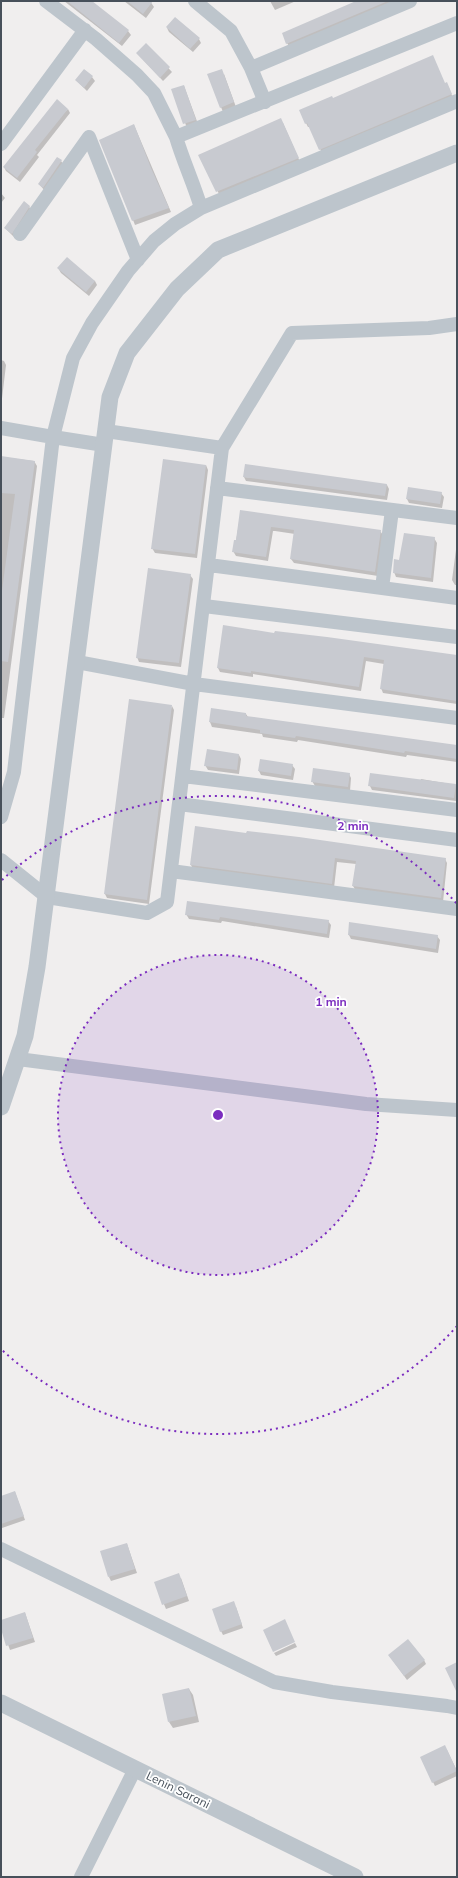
<svg xmlns="http://www.w3.org/2000/svg" width="458" height="1878" viewBox="0 0 458 1878" font-family="Mulish,sans-serif">
  <rect width="100%" height="100%" fill="#f0eeee"/>
  <path fill="#0003" d="M 64,1 L 89,1 L 128,31 L 131,35 L 122,46 Z
    M 124,1 L 150,1 L 154,7 L 146,18 Z
    M 270,1 L 296,1 L 275,10 Z
    M 360,1 L 400,1 L 290,48 L 287,43 Z
    M 167,28 L 199,39 L 201,43 L 193,52 L 169,32 Z
    M 146,44 L 172,72 L 163,81 L 137,53 Z
    M 224,74 L 236,107 L 223,112 L 221,107 Z
    M 92,77 L 95,81 L 87,91 L 76,80 Z
    M 445,84 L 449,88 L 453,98 L 322,153 L 310,127 L 308,127 L 306,123 L 333,99 Z
    M 184,86 L 198,124 L 187,128 L 173,90 Z
    M 68,109 L 70,113 L 37,155 L 39,157 L 20,182 L 6,171 L 4,167 Z
    M 283,123 L 300,162 L 220,196 L 200,155 Z
    M 134,125 L 171,212 L 135,225 L 101,140 Z
    M 61,161 L 64,165 L 45,191 L 39,184 Z
    M 1,193 L 5,198 L 1,203 Z
    M 29,206 L 31,211 L 14,237 L 5,228 Z
    M 58,268 L 95,281 L 97,285 L 89,296 L 61,273 Z
    M 1,360 L 4,361 L 6,365 L 1,407 Z
    M 1,457 L 34,461 L 37,466 L 4,718 L 1,718 Z
    M 206,465 L 208,470 L 197,558 L 155,553 L 152,548 Z
    M 244,477 L 387,485 L 389,489 L 387,500 L 246,481 Z
    M 441,493 L 444,497 L 442,508 L 409,503 L 407,499 Z
    M 241,511 L 380,531 L 383,535 L 378,576 L 294,563 L 291,559 L 295,534 L 275,531 L 273,531 L 268,561 L 236,556 L 233,551 L 236,541 Z
    M 434,538 L 437,543 L 433,582 L 396,577 L 394,572 L 400,561 Z
    M 457,542 L 457,585 L 455,585 L 452,580 Z
    M 190,575 L 193,579 L 181,667 L 139,662 L 137,657 Z
    M 275,634 L 457,656 L 457,704 L 383,693 L 381,688 L 384,664 L 366,661 L 361,691 L 253,674 L 253,677 L 220,672 L 218,668 Z
    M 172,706 L 174,710 L 149,904 L 107,898 L 105,894 Z
    M 212,709 L 246,714 L 248,717 L 457,746 L 457,762 L 407,755 L 406,757 L 298,740 L 297,742 L 263,737 L 262,734 L 212,727 L 210,722 Z
    M 239,755 L 241,759 L 239,774 L 208,770 L 205,765 Z
    M 292,765 L 295,769 L 293,780 L 261,775 L 259,771 Z
    M 349,774 L 351,778 L 350,791 L 315,786 L 312,781 Z
    M 421,779 L 456,785 L 456,801 L 372,790 L 370,786 L 420,782 Z
    M 247,834 L 445,859 L 447,863 L 443,902 L 356,891 L 353,886 L 356,864 L 337,862 L 334,888 L 193,869 L 191,865 Z
    M 186,914 L 328,921 L 331,925 L 329,938 L 222,921 L 221,923 L 189,919 Z
    M 349,935 L 437,936 L 440,940 L 438,953 L 351,939 Z
    M 15,1492 L 25,1520 L 2,1528 L 1,1497 Z
    M 127,1544 L 137,1573 L 111,1581 L 109,1577 Z
    M 181,1578 L 189,1601 L 166,1609 L 155,1583 Z
    M 236,1607 L 243,1628 L 223,1635 L 221,1631 Z
    M 25,1613 L 35,1642 L 10,1650 L 1,1625 L 1,1621 Z
    M 295,1643 L 297,1647 L 276,1656 L 274,1653 Z
    M 389,1655 L 424,1660 L 426,1664 L 407,1680 Z
    M 189,1689 L 193,1695 L 199,1722 L 173,1728 L 169,1722 Z
    M 447,1750 L 457,1771 L 457,1776 L 435,1786 L 433,1782 Z"/>
  <path fill="#c8cad0" d="M 67,1 L 92,1 L 129,30 L 119,43 Z
    M 127,1 L 153,1 L 143,14 Z
    M 356,1 L 388,1 L 286,44 L 282,33 Z
    M 175,17 L 200,38 L 190,49 L 166,27 Z
    M 146,43 L 170,67 L 160,78 L 136,53 Z
    M 433,55 L 445,83 L 447,82 L 452,94 L 319,150 L 307,123 L 305,124 L 299,110 L 332,96 L 333,98 Z
    M 84,69 L 93,76 L 84,88 L 75,80 Z
    M 222,69 L 234,102 L 220,108 L 207,74 Z
    M 184,85 L 196,120 L 183,124 L 171,89 Z
    M 57,99 L 68,109 L 35,150 L 37,152 L 17,178 L 3,167 Z
    M 281,118 L 299,158 L 216,192 L 198,155 Z
    M 134,124 L 151,168 L 169,208 L 132,221 L 99,140 Z
    M 57,157 L 62,160 L 43,188 L 38,184 Z
    M 24,201 L 30,206 L 12,234 L 4,228 Z
    M 67,257 L 95,281 L 86,292 L 57,268 Z
    M 1,456 L 35,461 L 8,662 L 1,661 L 1,598 L 15,494 L 1,493 Z
    M 163,459 L 206,465 L 195,554 L 151,549 Z
    M 245,464 L 387,484 L 385,496 L 243,477 Z
    M 408,487 L 442,492 L 440,504 L 406,499 Z
    M 240,510 L 381,530 L 375,572 L 290,559 L 294,530 L 272,527 L 271,527 L 266,557 L 232,552 L 234,540 L 236,540 Z
    M 404,533 L 435,537 L 431,578 L 393,573 L 394,559 L 399,560 Z
    M 148,568 L 191,574 L 179,663 L 136,658 Z
    M 223,625 L 274,633 L 275,631 L 327,637 L 457,655 L 457,701 L 380,689 L 384,660 L 364,657 L 359,687 L 251,671 L 251,673 L 217,668 Z
    M 129,699 L 172,705 L 147,900 L 104,894 Z
    M 211,708 L 246,713 L 246,716 L 457,745 L 457,759 L 405,751 L 404,753 L 296,736 L 295,738 L 260,733 L 260,730 L 209,722 Z
    M 207,749 L 239,754 L 237,770 L 204,766 Z
    M 260,759 L 293,764 L 291,776 L 258,771 Z
    M 313,768 L 350,773 L 348,787 L 311,782 Z
    M 370,773 L 456,784 L 454,798 L 368,786 Z
    M 195,826 L 246,833 L 247,831 L 299,837 L 446,858 L 441,898 L 352,886 L 356,861 L 335,858 L 332,884 L 190,865 Z
    M 187,901 L 329,920 L 327,934 L 220,917 L 219,920 L 185,915 Z
    M 349,922 L 438,935 L 436,949 L 348,935 Z
    M 15,1491 L 24,1516 L 1,1524 L 1,1496 Z
    M 127,1543 L 135,1569 L 108,1577 L 100,1551 Z
    M 179,1573 L 187,1596 L 162,1605 L 154,1582 Z
    M 234,1601 L 242,1624 L 220,1632 L 212,1609 Z
    M 25,1612 L 33,1638 L 6,1646 L 1,1629 L 1,1620 Z
    M 285,1619 L 295,1642 L 273,1652 L 263,1630 Z
    M 408,1639 L 425,1660 L 404,1676 L 388,1655 Z
    M 457,1662 L 457,1693 L 445,1668 Z
    M 189,1688 L 196,1716 L 168,1722 L 162,1694 Z
    M 445,1745 L 457,1771 L 432,1783 L 420,1757 Z"/>
  <g fill="none" stroke-linecap="round" stroke-linejoin="round">
    <path stroke="#bdc5cc" stroke-width="14" d="M 46,1 L 96,39 L 137,75 L 154,93 L 176,137
      M 195,1 L 231,31 L 251,68 L 265,102
      M 251,68 L 410,1
      M 1,144 L 85,30
      M 201,208 C 194,184 183,161 176,137 L 457,23
      M 20,234 L 89,137 L 138,260
      M 1,428 L 53,437 L 104,445
      M 106,431 L 222,448
      M 217,488 L 457,518
      M 209,565 L 457,598
      M 382,588 L 392,510
      M 204,606 L 457,637
      M 77,662 L 194,684 L 457,718
      M 183,776 L 457,810
      M 179,804 L 457,840
      M 1,817 L 14,772 L 53,437 L 73,358 L 92,323 L 128,271 L 154,241 L 175,224 L 201,208 L 457,101
      M 1,860 L 47,897 L 147,913 L 167,902 L 222,448 L 292,333 L 429,328 L 457,324
      M 171,871 L 457,909
      M 18,1059 L 366,1104 L 457,1110
      M 1,1549 L 274,1682 L 332,1692 L 447,1706 L 457,1708
      M 81,1877 L 135,1769"/>
    <path stroke="#bdc5cc" stroke-width="17" d="M 1,1107 L 25,1036 L 37,967 L 110,397 L 127,353 L 177,289 L 218,250 L 457,153
      M 1,1703 L 355,1877"/>
  </g>
  <circle cx="218" cy="1115" r="160" fill="#7b2cbf" fill-opacity=".12"/>
  <g fill="none" stroke="#7b2cbf" stroke-width="2" stroke-dasharray="2 4">
    <circle cx="218" cy="1115" r="160"/>
    <path d="M457 1326A319 319 0 0 1 2 1350M2 880A319 319 0 0 1 457 904"/>
  </g>
  <g text-anchor="middle" stroke-width="3.5" stroke-linejoin="round" paint-order="stroke">
    <g font-size="12" fill="#47505a" stroke="#fff">
      <text transform="translate(178 1790) rotate(26)" y="4">Lenin Sarani</text>
    </g>
  </g>
  <circle cx="218" cy="1115" r="6" fill="#7b2cbf" stroke="#fff" stroke-width="2"/>
  <g font-size="12" text-anchor="middle" font-weight="bold" fill="#7b2cbf" stroke="#fff" stroke-width="3.5" stroke-linejoin="round" paint-order="stroke">
    <text x="353" y="830">2 min</text>
    <text x="331" y="1006">1 min</text>
  </g>
  <rect width="458" height="1878" fill="none" stroke="#47505a" stroke-width="4"/>
</svg>
